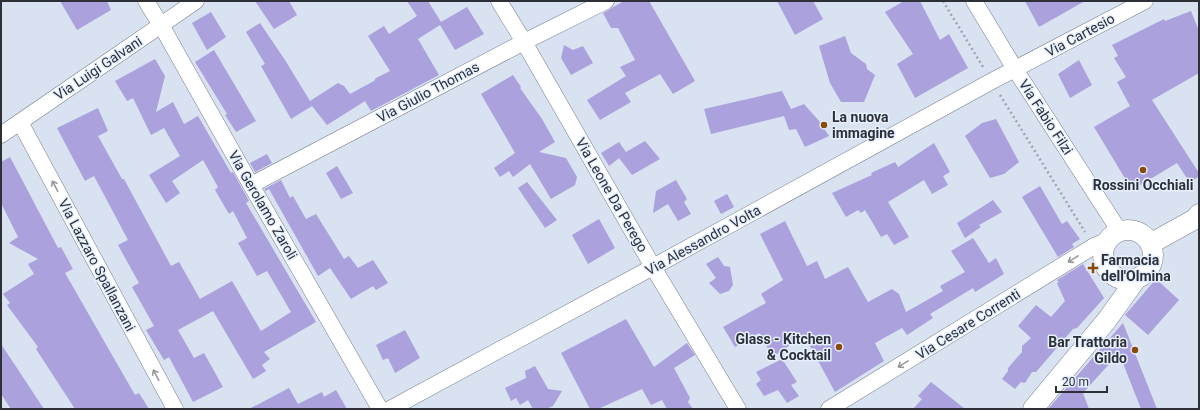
<svg xmlns="http://www.w3.org/2000/svg" width="1200" height="410" viewBox="0 0 1200 410" font-family="Roboto,sans-serif">
  <rect width="100%" height="100%" fill="#d8e2f1"/>
  <path fill="#aaa1dd" d="M 60,1 L 107,1 L 111,10 L 77,30 Z
    M 255,1 L 289,1 L 297,15 L 274,29 Z
    M 407,1 L 428,1 L 441,22 L 467,7 L 484,34 L 455,50 L 440,25 L 418,39 L 439,75 L 371,111 L 365,101 L 327,125 L 312,106 L 291,119 L 261,66 L 265,64 L 246,32 L 260,23 L 285,60 L 310,101 L 338,83 L 344,86 L 350,94 L 374,81 L 376,78 L 390,71 L 368,36 L 384,26 L 389,34 L 417,16 Z
    M 624,1 L 649,1 L 695,81 L 673,94 L 660,74 L 625,93 L 631,102 L 600,120 L 587,100 L 626,76 L 620,67 L 635,60 L 618,28 L 611,28 L 603,13 Z
    M 777,1 L 813,1 L 823,19 L 795,35 Z
    M 904,1 L 920,1 L 940,40 L 949,34 L 968,68 L 915,98 L 897,64 L 913,54 L 885,12 Z
    M 1025,1 L 1085,1 L 1039,27 Z
    M 1191,11 L 1199,31 L 1199,73 L 1152,100 L 1199,173 L 1199,176 L 1190,183 L 1177,163 L 1132,190 L 1094,127 L 1130,106 L 1117,82 L 1126,77 L 1114,58 L 1118,56 L 1112,45 L 1164,19 L 1165,21 Z
    M 211,12 L 226,37 L 207,50 L 192,23 Z
    M 845,36 L 851,53 L 866,64 L 867,69 L 875,75 L 864,102 L 841,102 L 830,83 L 819,46 Z
    M 564,45 L 573,50 L 583,46 L 593,63 L 571,75 L 561,58 Z
    M 214,50 L 256,121 L 236,132 L 225,115 L 227,114 L 195,62 Z
    M 155,59 L 165,76 L 156,112 L 173,102 L 184,124 L 198,116 L 231,173 L 233,172 L 249,201 L 246,203 L 316,322 L 264,352 L 270,359 L 262,365 L 266,371 L 253,379 L 213,311 L 178,330 L 194,358 L 204,353 L 223,387 L 193,402 L 169,357 L 164,360 L 146,330 L 154,326 L 132,287 L 139,283 L 118,245 L 128,240 L 94,176 L 85,181 L 57,128 L 98,108 L 108,131 L 98,136 L 122,179 L 124,179 L 171,266 L 179,262 L 200,299 L 232,281 L 261,331 L 291,312 L 267,271 L 257,276 L 238,243 L 247,238 L 233,211 L 229,214 L 215,190 L 218,187 L 203,160 L 172,181 L 180,193 L 166,203 L 149,175 L 180,156 L 164,128 L 151,135 L 133,98 L 127,101 L 115,81 Z
    M 1079,60 L 1092,85 L 1070,98 L 1058,74 Z
    M 513,75 L 521,87 L 520,88 L 542,119 L 555,142 L 539,152 L 566,158 L 577,177 L 575,185 L 551,199 L 530,164 L 513,177 L 509,171 L 500,177 L 494,168 L 515,153 L 481,94 Z
    M 782,91 L 791,109 L 804,104 L 819,121 L 829,136 L 805,147 L 796,129 L 789,130 L 784,116 L 711,134 L 704,109 Z
    M 996,119 L 1019,162 L 1004,174 L 990,178 L 965,136 L 982,123 Z
    M 645,141 L 660,159 L 632,175 L 619,158 L 609,166 L 601,153 L 619,142 L 626,152 Z
    M 934,143 L 950,172 L 943,176 L 948,185 L 932,194 L 924,180 L 888,202 L 909,237 L 894,245 L 887,234 L 881,237 L 865,210 L 861,213 L 858,210 L 846,217 L 832,193 L 872,175 L 871,173 L 895,162 L 898,167 Z
    M 267,154 L 272,163 L 255,172 L 250,163 Z
    M 10,157 L 58,248 L 61,247 L 73,269 L 65,273 L 135,395 L 139,393 L 149,409 L 75,409 L 36,349 L 38,347 L 7,305 L 10,303 L 3,294 L 34,274 L 28,264 L 38,259 L 9,243 L 18,237 L 1,203 L 1,162 Z
    M 337,166 L 353,193 L 341,199 L 326,173 Z
    M 281,180 L 290,198 L 293,196 L 306,219 L 316,214 L 344,259 L 349,256 L 358,268 L 373,260 L 388,283 L 376,290 L 373,286 L 351,299 L 330,268 L 318,276 L 269,189 L 266,191 L 264,189 Z
    M 676,180 L 687,199 L 684,202 L 691,214 L 678,221 L 668,204 L 653,213 L 656,191 Z
    M 527,182 L 557,220 L 545,228 L 518,188 Z
    M 1040,186 L 1062,224 L 1067,221 L 1080,239 L 1072,244 L 1074,247 L 1058,257 L 1022,197 Z
    M 727,194 L 734,207 L 721,214 L 714,201 Z
    M 993,200 L 1002,212 L 979,225 L 981,227 L 965,238 L 957,223 Z
    M 599,219 L 615,248 L 588,264 L 572,235 Z
    M 785,221 L 807,266 L 817,261 L 825,279 L 848,267 L 868,302 L 892,289 L 899,294 L 906,312 L 943,291 L 940,286 L 965,272 L 951,251 L 973,238 L 989,263 L 996,258 L 1004,274 L 975,292 L 973,288 L 930,314 L 933,318 L 907,335 L 902,328 L 875,343 L 884,361 L 835,392 L 804,335 L 773,357 L 759,333 L 735,347 L 723,327 L 766,303 L 761,294 L 783,280 L 760,234 Z
    M 718,257 L 724,266 L 730,267 L 733,285 L 729,291 L 720,294 L 709,283 L 716,278 L 706,264 Z
    M 1083,264 L 1104,298 L 1077,328 L 1073,329 L 1036,372 L 1032,372 L 1025,383 L 1021,382 L 1015,389 L 1002,379 L 1008,371 L 1008,368 L 1022,352 L 1022,346 L 1031,338 L 1018,326 L 1036,305 L 1051,317 L 1065,301 L 1057,283 L 1059,282 L 1057,280 Z
    M 1156,279 L 1179,300 L 1148,335 L 1125,315 Z
    M 626,319 L 654,367 L 687,343 L 695,355 L 674,368 L 690,398 L 688,402 L 693,409 L 667,409 L 662,400 L 651,405 L 642,389 L 598,409 L 590,409 L 561,353 Z
    M 1123,323 L 1157,409 L 1141,409 L 1119,353 L 1083,393 L 1089,409 L 1048,409 Z
    M 405,330 L 420,358 L 395,373 L 388,358 L 383,360 L 376,345 Z
    M 1,344 L 44,409 L 11,409 L 1,394 Z
    M 782,359 L 797,382 L 791,385 L 799,396 L 787,403 L 778,390 L 764,396 L 756,384 L 761,380 L 756,372 Z
    M 535,366 L 548,389 L 562,391 L 553,406 L 546,409 L 533,409 L 528,400 L 520,405 L 516,398 L 511,401 L 505,388 L 526,378 L 525,371 Z
    M 931,382 L 965,409 L 913,409 L 922,399 L 918,396 Z
    M 289,388 L 298,404 L 322,392 L 324,397 L 336,390 L 347,409 L 249,409 Z"/>
  <g fill="none" stroke-linecap="round" stroke-linejoin="round">
    <g stroke="#767f8d" stroke-width="17">
      <path id="minor" d="M 146,1 L 161,25 L 251,185 L 380,409
        M 499,1 L 524,42 L 653,267 L 738,409
        M 974,1 L 1015,69 L 1120,232
        M 20,122 L 175,409
        M 1,135 L 196,1
        M 251,185 L 524,42 L 606,1
        M 390,409 L 653,267 L 992,81 L 1145,1
        M 829,409 L 1094,246 L 1107,241"/>
    </g>
    <g stroke="#767f8d" stroke-width="21">
      <path id="tertiary" d="M1103 255a25 25 0 1 1 50 0a25 25 0 1 1-50 0Z
        M 1150,244 L 1195,219 L 1199,214
        M 1033,409 L 1107,320 L 1137,278"/>
    </g>
    <path stroke="#9ca4b0" stroke-width="2.5" stroke-dasharray="2 3" stroke-linecap="butt" d="M 943,1 L 983,67
      M 1000,95 L 1085,232"/>
    <use href="#minor" stroke="#fff" stroke-width="16"/>
    <use href="#tertiary" stroke="#fff" stroke-width="20"/>
  </g>
  <defs><path id="oneway-shaft" d="M-6 0H5M1.5-3L5.5 0L1.5 3" fill="none" stroke-width="1.6" stroke-linecap="round" stroke-linejoin="round"/></defs>
  <g stroke="#96989b">
    <use href="#oneway-shaft" transform="translate(55 186) rotate(-118)"/>
    <use href="#oneway-shaft" transform="translate(1073 259) rotate(148)"/>
    <use href="#oneway-shaft" transform="translate(903 364) rotate(148)"/>
    <use href="#oneway-shaft" transform="translate(156 375) rotate(-118)"/>
  </g>
  <g fill="#884b0a" stroke="#e5effe" stroke-width="1.5">
    <circle cx="824" cy="125" r="4"/>
    <circle cx="1143" cy="170" r="4"/>
    <path d="M1091 262h4v4h4v4h-4v4h-4v-4h-4v-4h4z"/>
    <circle cx="839" cy="347" r="4"/>
    <circle cx="1135" cy="350" r="4"/>
  </g>
  <g text-anchor="middle" stroke-width="3" stroke-linejoin="round" paint-order="stroke">
    <g font-size="14" fill="#2d3137" stroke="#e5effe">
      <text transform="translate(1080 35) rotate(-28)" y="5">Via Cartesio</text>
      <text transform="translate(98 68) rotate(-34)" y="5">Via Luigi Galvani</text>
      <text transform="translate(428 92) rotate(-28)" y="5">Via Giulio Thomas</text>
      <text transform="translate(1046 117) rotate(57)" y="5">Via Fabio Filzi</text>
      <text transform="translate(612 195) rotate(60)" y="5">Via Leone Da Perego</text>
      <text transform="translate(263 205) rotate(60)" y="5">Via Gerolamo Zaroli</text>
      <text transform="translate(703 240) rotate(-29)" y="5">Via Alessandro Volta</text>
      <text transform="translate(97 265) rotate(62)" y="5">Via Lazzaro Spallanzani</text>
      <text transform="translate(968 324) rotate(-32)" y="5">Via Cesare Correnti</text>
    </g>
    <g font-size="14" font-weight="bold" fill="#2d3137" stroke="#e5effe" text-anchor="start">
      <text x="832" y="122">La nuova<tspan x="832" dy="16">immagine</tspan></text>
      <text x="1143" y="190" text-anchor="middle">Rossini Occhiali</text>
      <text x="1101" y="265">Farmacia<tspan x="1101" dy="16">dell'Olmina</tspan></text>
      <text x="831" y="344" text-anchor="end">Glass - Kitchen<tspan x="831" dy="16">&amp; Cocktail</tspan></text>
      <text x="1127" y="347" text-anchor="end">Bar Trattoria<tspan x="1127" dy="16">Gildo</tspan></text>
    </g>
  </g>
  <rect width="1200" height="410" fill="none" stroke="#2d3137" stroke-width="4"/>
  <path d="M1056 386v6h51v-6" fill="none" stroke="#2d3137" stroke-width="2"/>
  <text x="1062" y="386" font-size="12" fill="#2d3137" stroke="#e5effe" stroke-width="3" paint-order="stroke">20 m</text>
</svg>
